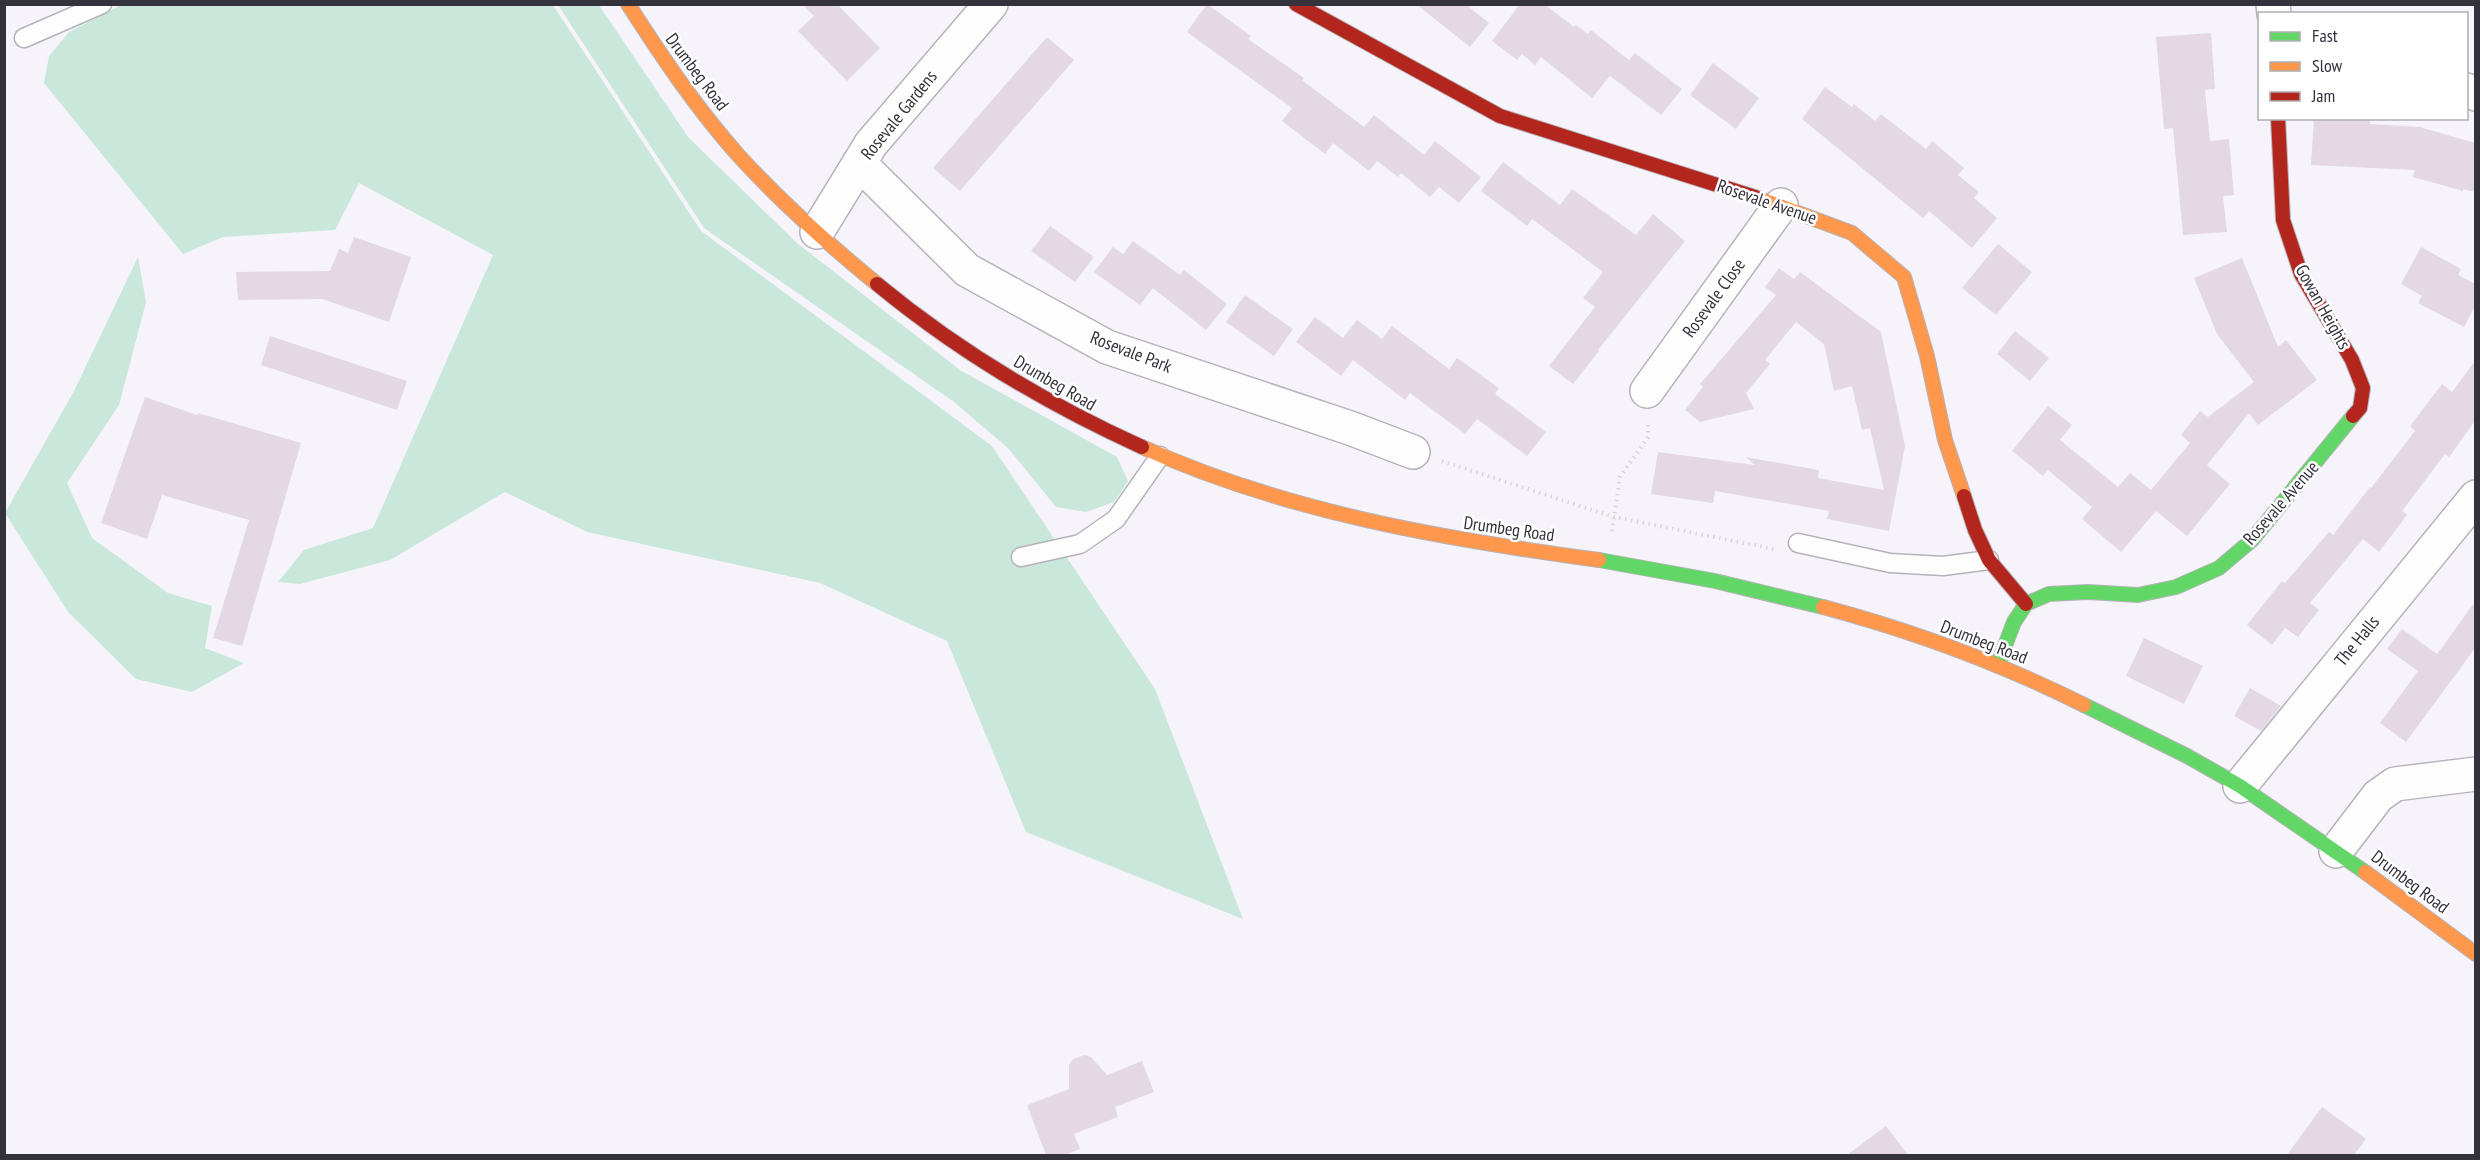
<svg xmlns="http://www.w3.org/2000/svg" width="2480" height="1160" viewBox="0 0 2480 1160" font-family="'PT Sans Narrow',sans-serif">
  <rect width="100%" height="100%" fill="#f6f4fa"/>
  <path fill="#c9e7da" d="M 121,5 L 553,5 L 701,231 L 992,446 L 1155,689 L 1243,919 L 1026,832 L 947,641 L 820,583 L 587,532 L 505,492 L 390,560 L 300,584 L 278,582 L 304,550 L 373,528 L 493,255 L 359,183 L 335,230 L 223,237 L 183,254 L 44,83 L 49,56 L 69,32 Z
    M 558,5 L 599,5 L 688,137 L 797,243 L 960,370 L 1117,457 L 1128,481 L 1114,502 L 1086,512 L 1056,507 L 1008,448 L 954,402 L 704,228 Z
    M 138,257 L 146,302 L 119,405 L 67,483 L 92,538 L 168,593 L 212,606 L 205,648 L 244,663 L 192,692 L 136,679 L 68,612 L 5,513 L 74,391 Z"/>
  <path fill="#e3d8e4" d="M 802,4 L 837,4 L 880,48 L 847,81 L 798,31 L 814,16 Z
    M 1207,4 L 1251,36 L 1248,39 L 1304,78 L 1302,80 L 1364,127 L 1374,115 L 1424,155 L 1435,141 L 1481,177 L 1459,203 L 1439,187 L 1430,197 L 1401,173 L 1398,177 L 1377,161 L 1369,171 L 1333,143 L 1325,154 L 1282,121 L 1292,108 L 1187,32 Z
    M 1416,4 L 1465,4 L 1489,23 L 1470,47 Z
    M 1520,4 L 1544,4 L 1574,27 L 1576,25 L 1588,34 L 1591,30 L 1629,60 L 1635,53 L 1682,89 L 1661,115 L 1610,76 L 1592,98 L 1541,57 L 1535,65 L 1522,54 L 1517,60 L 1492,41 Z
    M 2211,33 L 2215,89 L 2205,90 L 2210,141 L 2229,139 L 2234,195 L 2223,196 L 2227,232 L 2183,235 L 2173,128 L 2164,129 L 2156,37 Z
    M 1047,37 L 1074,60 L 960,191 L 933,168 Z
    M 1713,63 L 1759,98 L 1736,129 L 1690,95 Z
    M 1825,87 L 1852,107 L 1854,104 L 1875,121 L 1881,114 L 1926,149 L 1932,141 L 1964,168 L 1958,175 L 1979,192 L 1974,198 L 1997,218 L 1972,248 L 1929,211 L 1923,218 L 1802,119 Z
    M 2314,118 L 2370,118 L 2370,124 L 2420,127 L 2475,143 L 2475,192 L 2463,189 L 2463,191 L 2413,177 L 2415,170 L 2311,165 Z
    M 1503,162 L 1560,205 L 1572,189 L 1636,235 L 1653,214 L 1685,241 L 1598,350 L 1599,351 L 1573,384 L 1549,366 L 1595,307 L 1583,298 L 1603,272 L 1532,219 L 1527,226 L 1481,191 Z
    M 1050,226 L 1094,257 L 1075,282 L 1031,251 Z
    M 354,237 L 411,257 L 389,322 L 322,299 L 238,300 L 236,272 L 330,271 L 339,249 L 348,253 Z
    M 1133,241 L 1180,275 L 1184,270 L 1227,304 L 1206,330 L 1153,288 L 1140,305 L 1094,272 L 1113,247 L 1123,254 Z
    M 1998,244 L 2032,272 L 1996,315 L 1962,288 Z
    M 2421,247 L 2461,269 L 2458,275 L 2475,284 L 2475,306 L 2464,327 L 2418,303 L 2422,296 L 2401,284 Z
    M 2242,258 L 2278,347 L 2286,340 L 2317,380 L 2258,425 L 2249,413 L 2207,465 L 2230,484 L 2187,536 L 2156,511 L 2121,552 L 2082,519 L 2092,507 L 2048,470 L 2043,476 L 2012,451 L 2048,406 L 2072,425 L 2060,440 L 2118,487 L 2130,473 L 2151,490 L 2190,443 L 2181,435 L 2200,411 L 2208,417 L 2254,382 L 2217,334 L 2194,278 Z
    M 1779,268 L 1794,279 L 1800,272 L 1881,332 L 1905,446 L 1889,531 L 1827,519 L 1829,511 L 1715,491 L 1713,503 L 1651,494 L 1658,452 L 1755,465 L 1745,457 L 1819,470 L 1818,478 L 1884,490 L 1870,428 L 1862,430 L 1852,386 L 1834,391 L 1824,344 L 1796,322 L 1765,360 L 1770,364 L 1746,393 L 1754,409 L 1700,422 L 1685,410 L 1703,387 L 1700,384 L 1776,295 L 1765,287 Z
    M 1245,295 L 1293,329 L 1274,356 L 1226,322 Z
    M 1315,317 L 1343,338 L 1357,320 L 1382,339 L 1392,326 L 1449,369 L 1457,358 L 1499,388 L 1495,394 L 1546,432 L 1527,456 L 1477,419 L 1465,434 L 1410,393 L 1405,400 L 1353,360 L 1341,376 L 1296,342 Z
    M 2015,331 L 2049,358 L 2030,381 L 1997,354 Z
    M 270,336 L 407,381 L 397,410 L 261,365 Z
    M 2475,361 L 2475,421 L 2449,457 L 2445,454 L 2402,511 L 2407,515 L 2379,552 L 2363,539 L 2310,603 L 2319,610 L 2298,637 L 2285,628 L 2272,645 L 2247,625 L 2282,581 L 2285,583 L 2329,532 L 2333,535 L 2370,487 L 2371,488 L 2415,431 L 2410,426 L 2442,384 L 2452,392 Z
    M 145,397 L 197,415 L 198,413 L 301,443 L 242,646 L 213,638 L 249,520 L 162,495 L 147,539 L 101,523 Z
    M 2475,602 L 2475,648 L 2406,742 L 2380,723 L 2418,671 L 2387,649 L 2402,629 L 2437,654 Z
    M 2144,638 L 2203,666 L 2184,704 L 2126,676 Z
    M 2250,688 L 2281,706 L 2261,731 L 2234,716 Z
    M 1085,1055 L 1091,1057 L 1107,1075 L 1142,1061 L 1154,1092 L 1115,1107 L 1118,1117 L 1074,1134 L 1080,1149 L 1064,1155 L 1046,1155 L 1027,1105 L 1069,1089 L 1069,1065 L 1073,1059 Z
    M 2322,1107 L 2366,1139 L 2354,1155 L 2287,1155 Z
    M 1886,1126 L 1908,1155 L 1847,1155 Z"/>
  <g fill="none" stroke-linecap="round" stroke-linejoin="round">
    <g stroke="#b5b3b9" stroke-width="21">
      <path id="lane" d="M 24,38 L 102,4
        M 1798,543 L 1890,563 L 1943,566 L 1989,560
        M 1021,557 L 1080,544 L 1116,519 L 1160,456"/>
    </g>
    <g stroke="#b5b3b9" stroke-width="36">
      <path id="street" d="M 2273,4 L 2274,14
        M 2466,90 L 2476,94
        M 859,163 L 967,270 L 1107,347 L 1350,428 L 1413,452
        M 817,232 L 871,144 L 991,4
        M 1647,391 L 1781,205
        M 2240,786 L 2476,497
        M 2336,851 L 2378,796 L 2395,784 L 2476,774"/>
    </g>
    <g stroke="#b5b3b9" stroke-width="16">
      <path id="fast" d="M 1599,560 L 1715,581 L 1823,607
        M 1998,664 L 2014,622 L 2026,604 L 2049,594 L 2088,592 L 2138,595 L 2176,587 L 2219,568 L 2252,540 L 2353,416
        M 2084,705 L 2187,756 L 2240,786 L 2365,872"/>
    </g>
    <g stroke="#b5b3b9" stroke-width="16">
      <path id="slow" d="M 628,4 C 662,57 697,109 739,156 C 781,202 828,244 877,284
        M 1755,197 L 1852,233 L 1904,277 L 1927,356 L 1945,440 L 1964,496
        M 1142,447 C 1286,512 1443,539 1599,560
        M 1823,607 C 1913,631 2000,663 2084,705
        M 2365,872 L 2476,954"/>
    </g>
    <g stroke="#b5b3b9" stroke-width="16">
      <path id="jam" d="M 1296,4 L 1500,116 L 1755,197
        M 2278,118 L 2283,220 L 2301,274 L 2352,360 L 2363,388 L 2360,408 L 2353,416
        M 877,284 C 957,350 1047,404 1142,447
        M 1964,496 L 1975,530 L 1989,560 L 2026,604"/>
    </g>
    <path stroke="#d7d6d9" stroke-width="4" stroke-dasharray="1.5 4.5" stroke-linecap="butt" d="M 1442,461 L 1614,517 L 1774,549
      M 1612,531 L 1620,477 L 1648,437 L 1648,422"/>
    <use href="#lane" stroke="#fefdfe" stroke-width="18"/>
    <use href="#street" stroke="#fefdfe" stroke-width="33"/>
    <use href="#fast" stroke="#63d668" stroke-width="14"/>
    <use href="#slow" stroke="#ff974d" stroke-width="14"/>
    <use href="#jam" stroke="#b3261e" stroke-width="14"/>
  </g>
  <g text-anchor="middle" stroke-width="5" stroke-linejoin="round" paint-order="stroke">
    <g font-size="18" fill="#34323b" stroke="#fff">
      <text transform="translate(697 72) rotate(53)" y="6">Drumbeg Road</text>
      <text transform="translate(899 115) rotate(-51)" y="6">Rosevale Gardens</text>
      <text transform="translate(1767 202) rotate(19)" y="6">Rosevale Avenue</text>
      <text transform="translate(1714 298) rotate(-54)" y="6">Rosevale Close</text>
      <text transform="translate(2323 307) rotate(61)" y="6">Gowan Heights</text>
      <text transform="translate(1131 352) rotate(21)" y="6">Rosevale Park</text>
      <text transform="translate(1055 383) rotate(30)" y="6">Drumbeg Road</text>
      <text transform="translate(2281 503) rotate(-49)" y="6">Rosevale Avenue</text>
      <text transform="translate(1509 529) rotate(8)" y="6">Drumbeg Road</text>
      <text transform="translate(2357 641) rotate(-51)" y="6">The Halls</text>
      <text transform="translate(1984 642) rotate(21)" y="6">Drumbeg Road</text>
      <text transform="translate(2410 882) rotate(37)" y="6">Drumbeg Road</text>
    </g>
  </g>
  <rect width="2480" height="1160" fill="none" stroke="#34323b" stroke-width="12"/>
  <rect x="2258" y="12" width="210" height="108" fill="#ffffff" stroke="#aeadb1" stroke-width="1.5"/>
  <rect x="2270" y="32" width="30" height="9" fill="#63d668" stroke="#aeadb1" stroke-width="1.5"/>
  <text x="2312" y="42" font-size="18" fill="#34323b">Fast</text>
  <rect x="2270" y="62" width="30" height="9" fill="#ff974d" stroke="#aeadb1" stroke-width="1.5"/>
  <text x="2312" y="72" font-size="18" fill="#34323b">Slow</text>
  <rect x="2270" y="92" width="30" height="9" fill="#b3261e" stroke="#aeadb1" stroke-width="1.5"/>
  <text x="2312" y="102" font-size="18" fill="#34323b">Jam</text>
</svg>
